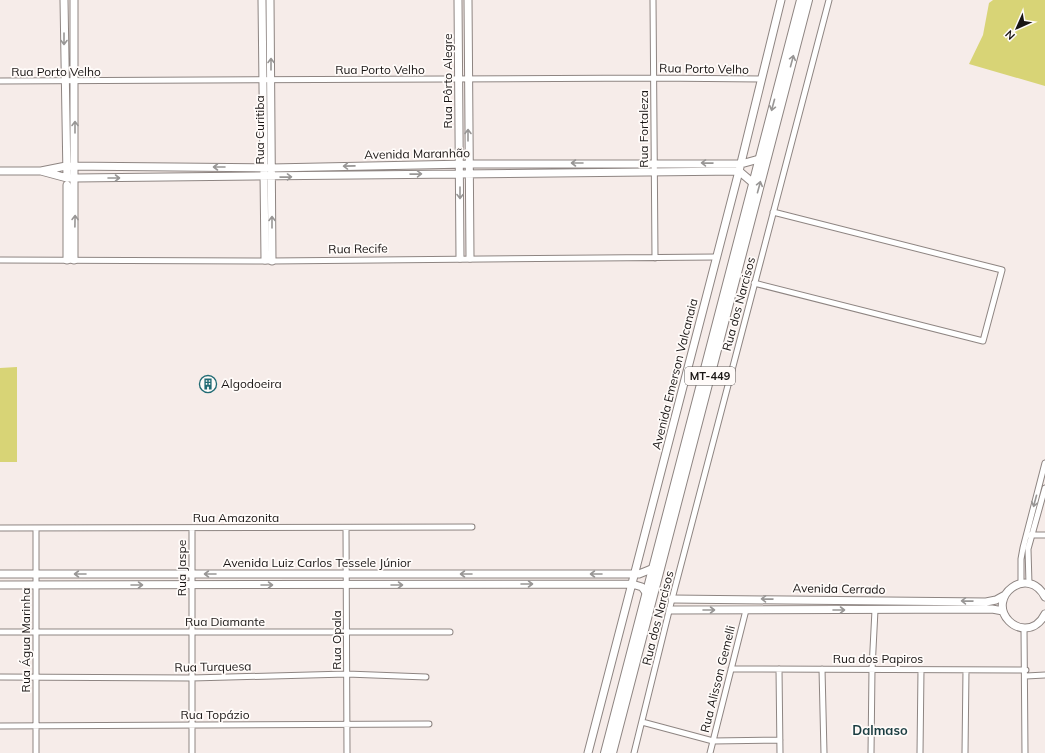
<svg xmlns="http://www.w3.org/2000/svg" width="1045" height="753" viewBox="0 0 1045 753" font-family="Mulish,sans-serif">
  <rect width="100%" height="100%" fill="#f6ece9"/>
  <path fill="#d8d476" d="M 993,0 L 1045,0 L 1045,86 L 969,64 L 983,35 L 989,3 Z
    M 17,367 L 17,462 L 0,462 L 0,368 Z"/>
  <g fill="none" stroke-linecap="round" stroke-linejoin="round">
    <g stroke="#8e8582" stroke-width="7">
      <path id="street" d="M 653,0 L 655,258
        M 0,81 L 653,78 L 761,79
        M 0,260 L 272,261 L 716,257
        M 754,283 L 983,341 L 1002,270 L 773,212
        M 0,528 L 472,527
        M 36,528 L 36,753
        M 192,528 L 192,753
        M 346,528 L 347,753
        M 1029,535 L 1045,535
        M 1021,583 L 1021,559 L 1023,548 L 1045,463
        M 1029,584 L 1028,549 L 1045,488
        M 1024,628 L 1025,753
        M 0,632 L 450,632
        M 731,669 L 1026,670
        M 779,669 L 780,753
        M 822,669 L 824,753
        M 1026,676 L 1045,675
        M 0,677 L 192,678 L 347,674 L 426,677
        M 642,722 L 713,741 L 780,740
        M 0,726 L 429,724
        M 634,753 L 672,599 L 829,0
        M 710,753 L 746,610
        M 871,753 L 872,669 L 875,610
        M 920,753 L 921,670
        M 965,753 L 966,670"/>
    </g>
    <g stroke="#8e8582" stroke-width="9">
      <path id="secondary" d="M 64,0 L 67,178
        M 262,0 L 265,260
        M 270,0 L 272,261
        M 458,0 L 460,258
        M 468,0 L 470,258
        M 0,171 L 41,171 L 66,166 L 271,168 L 468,164 L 741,164 L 759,159
        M 41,171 L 67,178 L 75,178 L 739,171
        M 739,171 L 753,183
        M 67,185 L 67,260
        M 74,260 L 74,0
        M 0,574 L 639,574 L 654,568
        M 0,585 L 632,584 L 642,587 L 647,594
        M 1045,597 C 1028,564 986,597 1009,621 C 1013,625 1019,628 1025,628 C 1034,628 1041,622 1045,614
        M 672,599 L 986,602 L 996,600 L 1005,595
        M 670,610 L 992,609 L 1003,611
        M 588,753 L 739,171 L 781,0"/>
    </g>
    <g stroke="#8e8582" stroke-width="10">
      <path id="primary" d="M 605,753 L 801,0
        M 612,753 L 808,0"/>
    </g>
    <use href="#street" stroke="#fff" stroke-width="5"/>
    <use href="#secondary" stroke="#fff" stroke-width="7"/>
    <use href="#primary" stroke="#fff" stroke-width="8"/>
  </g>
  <defs><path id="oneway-shaft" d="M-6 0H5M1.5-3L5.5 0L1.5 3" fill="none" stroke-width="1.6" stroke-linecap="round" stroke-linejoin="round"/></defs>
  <g stroke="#989695">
    <use href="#oneway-shaft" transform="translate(64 39) rotate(90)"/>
    <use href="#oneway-shaft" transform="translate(792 61) rotate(-75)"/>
    <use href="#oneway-shaft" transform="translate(271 64) rotate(-90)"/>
    <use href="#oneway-shaft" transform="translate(773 105) rotate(105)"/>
    <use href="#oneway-shaft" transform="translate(75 127) rotate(-90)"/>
    <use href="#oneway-shaft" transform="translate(468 135) rotate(-90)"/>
    <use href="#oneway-shaft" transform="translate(577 163) rotate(180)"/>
    <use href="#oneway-shaft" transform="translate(707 163) rotate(-179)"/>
    <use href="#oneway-shaft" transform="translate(349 166) rotate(179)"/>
    <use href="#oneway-shaft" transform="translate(219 167) rotate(-180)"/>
    <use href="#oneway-shaft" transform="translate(416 174) rotate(-1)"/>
    <use href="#oneway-shaft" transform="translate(286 177) rotate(-1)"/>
    <use href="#oneway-shaft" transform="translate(114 178)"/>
    <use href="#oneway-shaft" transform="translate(759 187) rotate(-75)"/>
    <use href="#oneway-shaft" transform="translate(460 193) rotate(90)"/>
    <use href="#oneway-shaft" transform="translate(75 221) rotate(-89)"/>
    <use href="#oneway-shaft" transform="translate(272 222) rotate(-90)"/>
    <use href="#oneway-shaft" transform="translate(1035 501) rotate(105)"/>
    <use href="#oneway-shaft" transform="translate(80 574) rotate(180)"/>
    <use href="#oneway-shaft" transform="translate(210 574) rotate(-180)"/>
    <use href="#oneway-shaft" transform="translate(466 574) rotate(180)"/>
    <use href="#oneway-shaft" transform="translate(596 574) rotate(180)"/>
    <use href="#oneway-shaft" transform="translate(527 584)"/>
    <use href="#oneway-shaft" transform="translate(137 585)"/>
    <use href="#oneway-shaft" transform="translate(267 585)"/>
    <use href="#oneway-shaft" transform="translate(397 585)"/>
    <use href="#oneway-shaft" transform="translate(767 599) rotate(-179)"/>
    <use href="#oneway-shaft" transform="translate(967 601) rotate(-179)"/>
    <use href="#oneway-shaft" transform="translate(709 610)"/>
    <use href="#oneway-shaft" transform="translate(839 610)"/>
  </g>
  <defs>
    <g id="building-ring" transform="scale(0.9)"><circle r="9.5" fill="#fffbf9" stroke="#216b74" stroke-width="1.5"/><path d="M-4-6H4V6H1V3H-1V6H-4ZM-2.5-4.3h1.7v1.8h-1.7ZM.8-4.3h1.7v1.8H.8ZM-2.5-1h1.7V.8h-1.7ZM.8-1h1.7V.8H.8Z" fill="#216b74"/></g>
  </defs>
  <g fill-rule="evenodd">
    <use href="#building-ring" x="208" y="384"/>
  </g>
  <g text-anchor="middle" stroke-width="3.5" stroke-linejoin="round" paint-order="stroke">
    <rect fill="#fffbf9" stroke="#5e5a59" stroke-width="1" x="685" y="367" width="50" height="18" rx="3"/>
    <g font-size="11" font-weight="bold" fill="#191514">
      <text x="710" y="380">MT-449</text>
    </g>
    <g font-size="12" fill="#191514" stroke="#fffbf9">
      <text transform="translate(704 69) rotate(1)" y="4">Rua Porto Velho</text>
      <text x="380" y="74">Rua Porto Velho</text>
      <text x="56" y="76">Rua Porto Velho</text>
      <text transform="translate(448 81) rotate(-90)" y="4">Rua Pôrto Alegre</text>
      <text transform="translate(644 129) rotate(-90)" y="4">Rua Fortaleza</text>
      <text transform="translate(260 130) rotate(-90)" y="4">Rua Curitiba</text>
      <text transform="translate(417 154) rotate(-1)" y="4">Avenida Maranhão</text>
      <text transform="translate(358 249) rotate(-1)" y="4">Rua Recife</text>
      <text transform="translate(739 304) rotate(-75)" y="4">Rua dos Narcisos</text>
      <text transform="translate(675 374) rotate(-76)" y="4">Avenida Emerson Valcanaia</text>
      <text x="236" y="522">Rua Amazonita</text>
      <text x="317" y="567">Avenida Luiz Carlos Tessele Júnior</text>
      <text transform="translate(182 568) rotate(-90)" y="4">Rua Jaspe</text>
      <text transform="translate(839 589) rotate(1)" y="4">Avenida Cerrado</text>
      <text transform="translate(658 618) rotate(-76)" y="4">Rua dos Narcisos</text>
      <text x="225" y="626">Rua Diamante</text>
      <text transform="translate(26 640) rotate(-90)" y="4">Rua Água Marinha</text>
      <text transform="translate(337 640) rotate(-90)" y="4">Rua Opala</text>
      <text x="878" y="663">Rua dos Papiros</text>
      <text transform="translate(213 667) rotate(-1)" y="4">Rua Turquesa</text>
      <text transform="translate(718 679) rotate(-76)" y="4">Rua Alisson Gemelli</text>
      <text x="215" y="719">Rua Topázio</text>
    </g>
    <g font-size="12" fill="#191514" stroke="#fffbf9" text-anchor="start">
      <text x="221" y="388">Algodoeira</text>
    </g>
    <g font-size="13" font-weight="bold" fill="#1b3d41" stroke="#fffbf9">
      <text x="880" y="735">Dalmaso</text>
    </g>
  </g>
  <g transform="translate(1017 28) rotate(225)" stroke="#fffbf9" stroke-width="3" paint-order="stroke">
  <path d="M0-3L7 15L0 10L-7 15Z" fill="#191514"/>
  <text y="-6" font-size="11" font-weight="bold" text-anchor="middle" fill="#191514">N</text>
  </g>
</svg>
